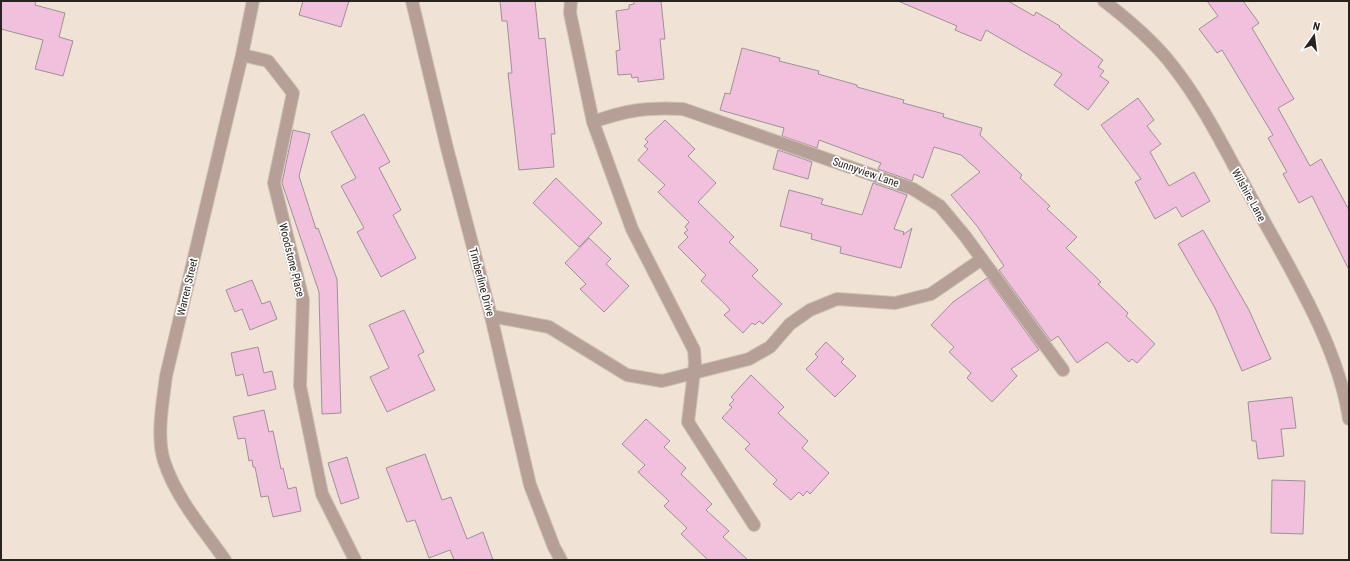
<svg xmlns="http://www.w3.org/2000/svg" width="1350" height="561" viewBox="0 0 1350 561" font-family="'Roboto Condensed',sans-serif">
  <rect width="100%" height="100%" fill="#f0e3d5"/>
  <path fill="#f0c0dc" stroke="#a09099" d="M 1,1 L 36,1 L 35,5 L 65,13 L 59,37 L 73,41 L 63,76 L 35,69 L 43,40 L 1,29 Z
    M 303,1 L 349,1 L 341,27 L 299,15 Z
    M 500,1 L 535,1 L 539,39 L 545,38 L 555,134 L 551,134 L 554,167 L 519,170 L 508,73 L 512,73 L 507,21 L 502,21 Z
    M 634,1 L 661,1 L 665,39 L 660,39 L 664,79 L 638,82 L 638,77 L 632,78 L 631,74 L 618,75 L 616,51 L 620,50 L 616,11 L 629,9 L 629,5 L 634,4 Z
    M 898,1 L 1008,1 L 1034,16 L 1036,12 L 1060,26 L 1059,27 L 1103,60 L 1098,67 L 1104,71 L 1100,76 L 1109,82 L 1088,110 L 1054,85 L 1062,74 L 986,30 L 981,41 L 955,30 L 957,26 Z
    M 1207,1 L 1243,1 L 1259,23 L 1252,28 L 1294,99 L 1278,108 L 1310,166 L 1321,159 L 1349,210 L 1349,270 L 1312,196 L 1299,203 L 1283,174 L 1287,172 L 1268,138 L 1273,135 L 1222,50 L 1217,53 L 1199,29 L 1218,16 Z
    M 742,48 L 780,58 L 779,61 L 819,71 L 818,74 L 857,85 L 857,87 L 904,100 L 903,103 L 944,114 L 943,117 L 982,128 L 980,135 L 1022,175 L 1020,178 L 1050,206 L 1047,209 L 1077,237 L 1066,248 L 1101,282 L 1098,284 L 1128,313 L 1126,316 L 1155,344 L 1137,363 L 1132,359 L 1129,362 L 1107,342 L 1077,363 L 1058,336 L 1051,341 L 999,270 L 1004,266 L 977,226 L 951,195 L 980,172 L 961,155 L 934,147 L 923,178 L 914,174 L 912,181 L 878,169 L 881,163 L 819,140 L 817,148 L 782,136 L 784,128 L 720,110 L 725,93 L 730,94 Z
    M 1138,98 L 1154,120 L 1147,126 L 1161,144 L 1150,152 L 1169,186 L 1194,172 L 1210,201 L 1182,217 L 1176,207 L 1155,219 L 1135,182 L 1141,179 L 1101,125 Z
    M 364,114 L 390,162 L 379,168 L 401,210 L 393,215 L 416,258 L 381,277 L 357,232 L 364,228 L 341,186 L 356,178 L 331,132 Z
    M 665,120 L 695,149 L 688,156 L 716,183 L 698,202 L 734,237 L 729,242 L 758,270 L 752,276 L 782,304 L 763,324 L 759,321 L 755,325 L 752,323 L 743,333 L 724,315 L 730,310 L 727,306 L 701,281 L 706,275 L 678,247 L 688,237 L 684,233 L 688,230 L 685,227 L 689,222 L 658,192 L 665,185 L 638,160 L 648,149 L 644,146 L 648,142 L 645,139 Z
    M 293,130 L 310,134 L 299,176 L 316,229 L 318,228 L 337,279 L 341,413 L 322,414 L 319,292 L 282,183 Z
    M 778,150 L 812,162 L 808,179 L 773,169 Z
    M 556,178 L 602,223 L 579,247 L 533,203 Z
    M 873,183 L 907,195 L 894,229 L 904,232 L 903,235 L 912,228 L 901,268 L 840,253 L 841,247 L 811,239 L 812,234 L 780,226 L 789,190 L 823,199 L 821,204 L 862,215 Z
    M 1203,230 L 1249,310 L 1271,359 L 1242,371 L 1215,308 L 1178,244 Z
    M 589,238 L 611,259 L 606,264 L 629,286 L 604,312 L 580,289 L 586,284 L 565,263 Z
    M 987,278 L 1039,350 L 1011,369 L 1017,376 L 992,402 L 967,378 L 971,373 L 949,352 L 954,347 L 931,325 L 953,302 Z
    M 252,280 L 262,304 L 270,301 L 277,319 L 250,330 L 242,309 L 235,312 L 226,290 Z
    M 404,310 L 424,352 L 418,355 L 435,390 L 387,412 L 370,377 L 389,368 L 369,325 Z
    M 826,342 L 844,359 L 841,362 L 856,376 L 835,397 L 806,369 L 818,357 L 815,354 Z
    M 258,347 L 264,373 L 272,371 L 276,389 L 248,396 L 243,374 L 236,376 L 231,353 Z
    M 751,375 L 784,407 L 778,413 L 808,441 L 802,448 L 829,473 L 810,494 L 807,491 L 803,496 L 799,492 L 791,500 L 773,484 L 777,480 L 745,449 L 750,444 L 722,418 L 732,407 L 729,405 L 734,400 L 731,397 Z
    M 1292,397 L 1296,428 L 1281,429 L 1284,456 L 1258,459 L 1256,441 L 1252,441 L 1248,402 Z
    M 264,410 L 269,432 L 273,431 L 281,469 L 283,468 L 288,489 L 296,487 L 301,511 L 273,517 L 268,496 L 261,497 L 255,467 L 253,467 L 252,460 L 249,461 L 245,438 L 238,439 L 233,417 Z
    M 646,419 L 670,441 L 664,447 L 686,468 L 681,474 L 712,504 L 706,510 L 729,531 L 723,537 L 748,560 L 708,560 L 681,534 L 687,528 L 664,506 L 669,501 L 638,472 L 645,465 L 622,444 Z
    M 425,454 L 442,500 L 451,497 L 467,539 L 483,532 L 493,560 L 454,560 L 450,550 L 429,558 L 415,520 L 407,522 L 386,468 Z
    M 347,457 L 359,498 L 341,504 L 328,463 Z
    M 1272,480 L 1305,481 L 1303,534 L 1271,533 Z"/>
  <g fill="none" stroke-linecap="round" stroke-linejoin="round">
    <g stroke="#ccc0b4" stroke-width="14">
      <path id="minor" d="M 571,1 L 570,13 L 593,122 L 632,229 L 694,350 L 695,363 L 688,422 L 754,525
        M 1104,1 C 1126,18 1150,38 1168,60 C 1202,101 1227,154 1253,201 C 1288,266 1338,344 1349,419
        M 242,55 L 268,61 L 293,93 L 274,183 L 303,300 L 300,386 L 322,494 L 355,560
        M 593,122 C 626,110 648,107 683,109 L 913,189 L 940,206 L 965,236 L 1063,370
        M 491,316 L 549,327 L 627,375 L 662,381 L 749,359 L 770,347 L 790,324 L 810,310 L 837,299 L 895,303 L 931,294 L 982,259
        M 225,560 C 203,529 176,498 164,461 C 156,436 163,401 166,376 L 242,55 L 253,1"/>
    </g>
    <g stroke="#ccc0b4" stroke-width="14">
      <path id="tertiary" d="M 412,1 L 447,148 L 491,316 L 530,485 L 554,547 L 561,560"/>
    </g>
    <use href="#minor" stroke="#b59f96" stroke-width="12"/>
    <use href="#tertiary" stroke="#b59f96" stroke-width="12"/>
  </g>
  <g text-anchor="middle" stroke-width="3.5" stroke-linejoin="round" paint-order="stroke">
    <g font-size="11" fill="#28231e" stroke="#fff">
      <text transform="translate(866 172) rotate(19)" y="4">Sunnyview Lane</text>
      <text transform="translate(1249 195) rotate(61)" y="4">Wilshire Lane</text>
      <text transform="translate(292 260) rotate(76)" y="4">Woodstone Place</text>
      <text transform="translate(482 282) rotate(75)" y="4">Timberline Drive</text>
      <text transform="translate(187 287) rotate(-77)" y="4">Warren Street</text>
    </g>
  </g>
  <rect width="1350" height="561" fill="none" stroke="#28231e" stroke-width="4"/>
  <g transform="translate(1314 36) rotate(14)" stroke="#ffffff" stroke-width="3" paint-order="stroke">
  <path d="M0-3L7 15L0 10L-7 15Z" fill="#28231e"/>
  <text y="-6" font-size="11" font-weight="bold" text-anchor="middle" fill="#28231e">N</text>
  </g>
</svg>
